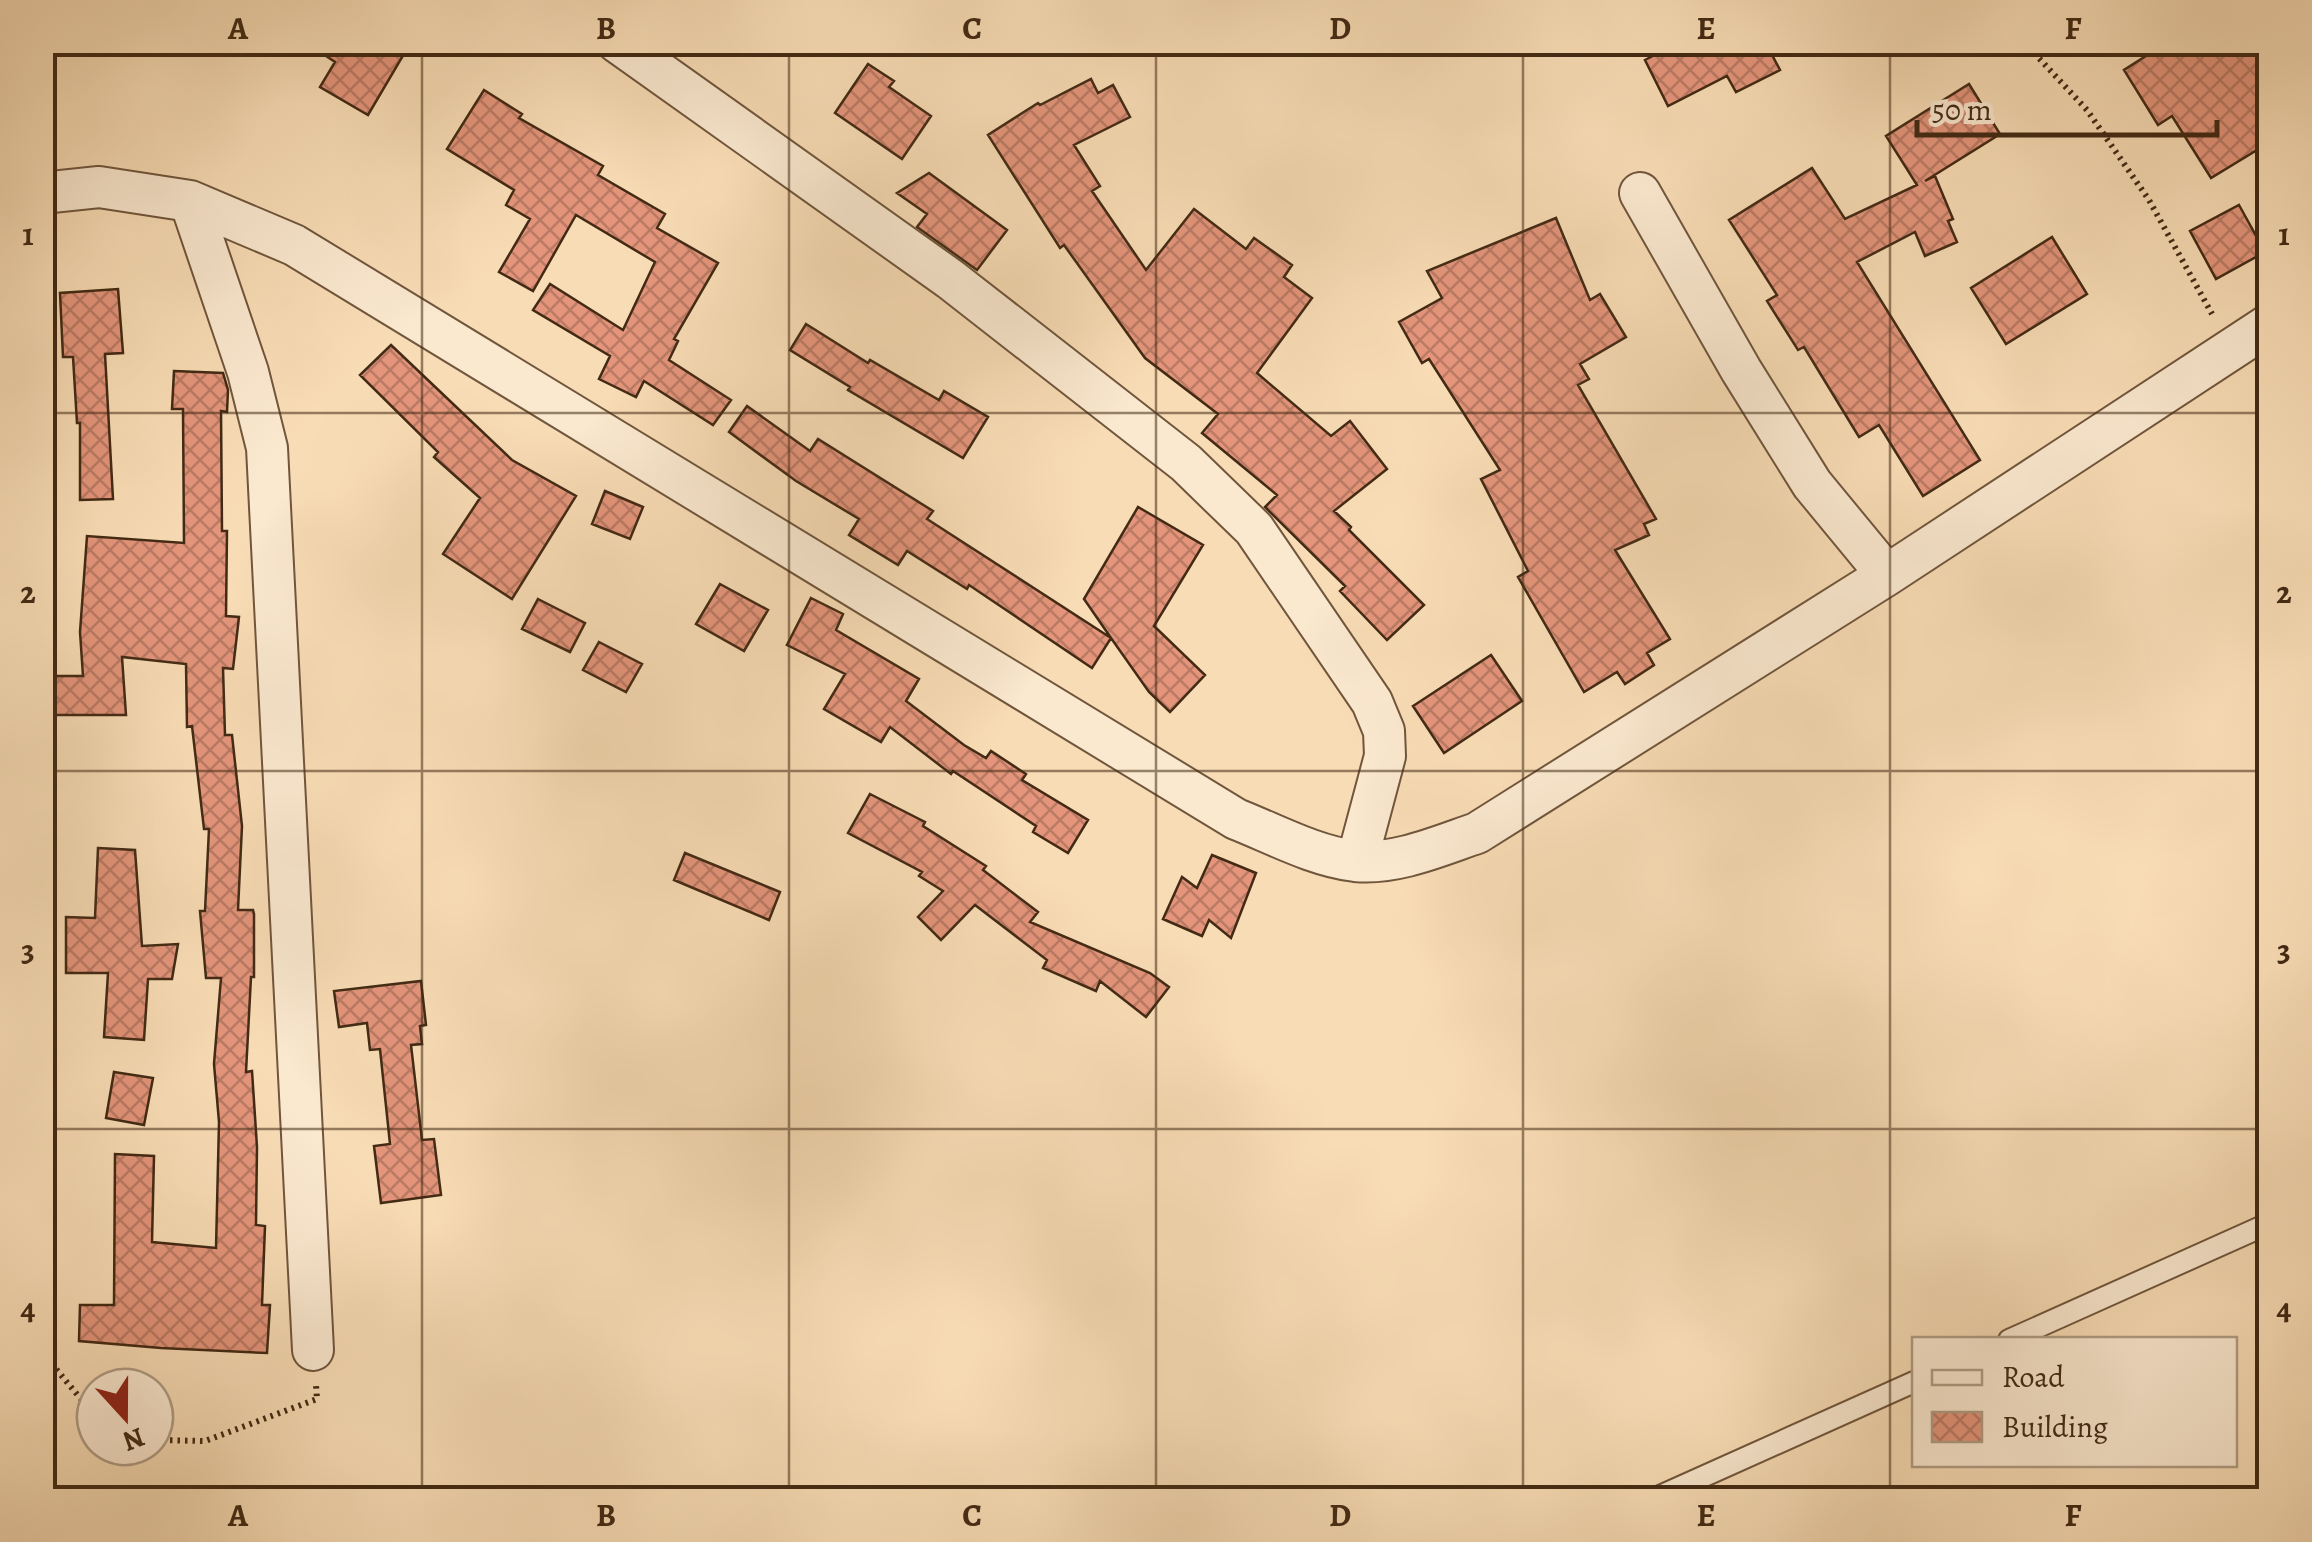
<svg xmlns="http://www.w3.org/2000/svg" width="2312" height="1542" viewBox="0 0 2312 1542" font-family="Alegreya,serif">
  <defs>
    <pattern id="building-cross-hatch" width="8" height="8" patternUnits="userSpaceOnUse" patternTransform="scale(2.5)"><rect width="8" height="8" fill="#e4957b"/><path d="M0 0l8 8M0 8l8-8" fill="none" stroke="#ba7a64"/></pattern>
  </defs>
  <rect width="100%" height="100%" fill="#f8dcb5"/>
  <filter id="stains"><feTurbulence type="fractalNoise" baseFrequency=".002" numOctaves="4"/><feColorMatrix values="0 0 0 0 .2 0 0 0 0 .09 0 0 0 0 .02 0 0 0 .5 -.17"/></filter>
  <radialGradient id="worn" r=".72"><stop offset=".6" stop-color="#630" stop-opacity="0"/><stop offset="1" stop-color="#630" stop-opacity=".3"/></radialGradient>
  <path fill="url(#building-cross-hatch)" stroke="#422a14" stroke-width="2.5" d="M 305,42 L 411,42 L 368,115 L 320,87 L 335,62 Z
    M 1680,42 L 1793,42 L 1771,53 L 1780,70 L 1736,92 L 1727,76 L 1668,106 L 1645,60 Z
    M 2168,42 L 2270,42 L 2270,142 L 2211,178 L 2172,116 L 2158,125 L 2124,70 Z
    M 868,64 L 894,81 L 889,87 L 931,116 L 902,159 L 835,113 Z
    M 1091,79 L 1098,93 L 1113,85 L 1130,117 L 1074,145 L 1100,186 L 1092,191 L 1146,270 L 1194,209 L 1246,249 L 1254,238 L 1292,265 L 1284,277 L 1312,298 L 1257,373 L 1331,436 L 1350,421 L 1387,469 L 1334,511 L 1351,527 L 1349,530 L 1424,605 L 1387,640 L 1340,591 L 1345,586 L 1265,507 L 1277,495 L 1202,433 L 1218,414 L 1145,358 L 1064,245 L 1060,248 L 988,135 L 1038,103 L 1040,105 Z
    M 1969,84 L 2000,134 L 1925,181 L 1935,176 L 1953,219 L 1948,221 L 1957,242 L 1925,256 L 1915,232 L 1857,262 L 1980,460 L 1923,496 L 1879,425 L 1859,437 L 1804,347 L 1798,350 L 1767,301 L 1777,295 L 1729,220 L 1812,168 L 1845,219 L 1917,185 L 1886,136 Z
    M 484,90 L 522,114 L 519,118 L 603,166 L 598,175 L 665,214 L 657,228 L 718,263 L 674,339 L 678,341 L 669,360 L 731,400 L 713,425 L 644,381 L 636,397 L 599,379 L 610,356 L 533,310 L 550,284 L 623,330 L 655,262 L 576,215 L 533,291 L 499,272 L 530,219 L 506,205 L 514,190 L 447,149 Z
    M 929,173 L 1007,230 L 977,270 L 917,227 L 927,214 L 897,193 Z
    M 2239,205 L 2265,252 L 2216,279 L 2190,231 Z
    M 1556,218 L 1590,300 L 1600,294 L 1626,337 L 1580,364 L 1589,379 L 1578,385 L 1656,519 L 1644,524 L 1649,535 L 1615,550 L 1670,639 L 1647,653 L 1654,665 L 1625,684 L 1617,672 L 1584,692 L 1518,577 L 1528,571 L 1481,479 L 1500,470 L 1429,359 L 1422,363 L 1399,322 L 1442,298 L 1427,271 Z
    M 2052,237 L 2087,294 L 2006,344 L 1971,288 Z
    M 118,289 L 123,353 L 105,354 L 113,499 L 80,500 L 80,423 L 77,423 L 73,357 L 63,357 L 60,293 Z
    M 806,324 L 868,363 L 870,360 L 939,400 L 944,391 L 988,417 L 963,458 L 848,390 L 850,387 L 790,350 Z
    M 391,345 L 512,460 L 576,496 L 512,599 L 443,554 L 480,498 L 434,457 L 438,452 L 360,375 Z
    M 174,371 L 223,373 L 228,390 L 227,412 L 221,411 L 222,531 L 227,531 L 226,616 L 239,617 L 233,669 L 223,668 L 225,735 L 232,735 L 242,826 L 238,910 L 253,910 L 254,914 L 254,977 L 251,977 L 246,1072 L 252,1071 L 257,1147 L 256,1225 L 265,1226 L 262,1305 L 270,1305 L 267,1353 L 161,1348 L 79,1341 L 80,1305 L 114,1305 L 115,1154 L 154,1156 L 152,1242 L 216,1248 L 219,1122 L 214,1064 L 221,978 L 206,978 L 200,911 L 205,911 L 209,829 L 204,829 L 192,726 L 187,727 L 186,664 L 122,657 L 126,715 L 44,715 L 44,676 L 83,676 L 80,632 L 87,536 L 184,543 L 183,409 L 172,409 Z
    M 747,406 L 810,451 L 818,439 L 933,511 L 927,519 L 1111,638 L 1084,599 L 1138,507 L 1203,545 L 1154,626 L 1205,675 L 1170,712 L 1149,692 L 1111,638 L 1092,668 L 969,585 L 967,589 L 907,551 L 898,565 L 849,535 L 859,519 L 796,481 L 729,432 Z
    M 605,491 L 643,507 L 630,539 L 592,524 Z
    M 720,584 L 768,610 L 744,651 L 696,624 Z
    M 811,598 L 843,614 L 836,630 L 919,679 L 906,701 L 964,745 L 986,758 L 991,751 L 1026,774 L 1022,780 L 1088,820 L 1068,853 L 1033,832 L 1036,826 L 953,771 L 951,774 L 890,727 L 881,742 L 824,709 L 845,674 L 787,645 Z
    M 538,599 L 585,623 L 570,652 L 522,629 Z
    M 599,642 L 642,664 L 626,692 L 583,670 Z
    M 1491,655 L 1522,701 L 1444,753 L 1413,706 Z
    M 870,794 L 925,822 L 923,826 L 986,866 L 983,870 L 1038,912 L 1030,922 L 1150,973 L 1169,987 L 1146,1017 L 1100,981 L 1096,991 L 1043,968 L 1047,960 L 975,905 L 941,940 L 918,917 L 943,891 L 919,876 L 922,872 L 848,833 Z
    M 98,848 L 135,850 L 142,946 L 178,944 L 172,979 L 148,979 L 144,1040 L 104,1037 L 108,973 L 66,973 L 66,917 L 95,918 Z
    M 685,853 L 780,892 L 769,920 L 674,880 Z
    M 1212,855 L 1256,873 L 1231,938 L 1209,920 L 1202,936 L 1163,919 L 1182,877 L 1197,888 Z
    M 421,981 L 426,1025 L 420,1026 L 422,1044 L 411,1045 L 422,1140 L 434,1139 L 441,1195 L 381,1203 L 374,1146 L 390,1144 L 380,1049 L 370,1050 L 367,1023 L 339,1027 L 334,991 Z
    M 114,1072 L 153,1078 L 144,1125 L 106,1118 Z"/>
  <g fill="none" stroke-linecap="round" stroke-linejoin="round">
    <g stroke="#70563c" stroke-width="24">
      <path id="service" d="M 2009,1340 L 2270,1223
        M 1651,1500 L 1914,1382"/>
    </g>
    <g stroke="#70563c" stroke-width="44">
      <path id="minor" d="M 617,42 L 950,279 L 1186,463 L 1254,529 L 1372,702 L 1384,731 L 1385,756 L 1357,861
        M 42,193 L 99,187 L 190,201 L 294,245 L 1236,819 C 1274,834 1314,856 1355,861 C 1396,865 1439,846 1477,833 L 1887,575 L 2270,324
        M 1640,193 L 1741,370 L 1812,484 L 1887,575
        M 190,201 L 248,372 L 267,448 L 313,1350"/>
    </g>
    <path stroke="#422a14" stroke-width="6" stroke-dasharray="2.5 5" stroke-linecap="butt" d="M 2024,42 L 2087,110 L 2149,200 L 2212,314
      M 42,1352 L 95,1416
      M 155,1440 L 205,1441 L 317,1399 L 316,1385"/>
    <use href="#service" stroke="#fae8cf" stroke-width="20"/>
    <use href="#minor" stroke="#fae8cf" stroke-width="40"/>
  </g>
  <path fill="none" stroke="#422a14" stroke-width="2.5" stroke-opacity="0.55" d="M 422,42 L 422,1500M 789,42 L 789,1500M 1156,42 L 1156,1500M 1523,42 L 1523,1500M 1890,42 L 1890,1500M 42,413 L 2270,413M 42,771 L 2270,771M 42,1129 L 2270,1129"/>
  <rect width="2312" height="1542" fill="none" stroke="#f8dcb5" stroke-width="110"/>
  <rect x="1912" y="1337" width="325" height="130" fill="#fae8cf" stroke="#b09c84" stroke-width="2.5"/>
  <rect x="1932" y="1370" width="50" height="15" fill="#fae8cf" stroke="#b09c84" stroke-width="2.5"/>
  <text x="2002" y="1387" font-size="30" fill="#422a14">Road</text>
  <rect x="1932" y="1412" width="50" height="30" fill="url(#building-cross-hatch)" stroke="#b09c84" stroke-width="2.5"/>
  <text x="2002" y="1437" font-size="30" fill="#422a14">Building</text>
  <g transform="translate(125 1417) rotate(159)"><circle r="48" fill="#fae8cf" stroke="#b09c84" stroke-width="2.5"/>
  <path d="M0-8L18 38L0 25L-18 38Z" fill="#8f2418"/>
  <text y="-15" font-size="28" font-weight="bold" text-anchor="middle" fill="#422a14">N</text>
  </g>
  <path d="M1917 120v15h300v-15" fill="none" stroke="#422a14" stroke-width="5"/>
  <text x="1932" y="120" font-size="30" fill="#422a14" stroke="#fae8cf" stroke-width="8" paint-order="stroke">50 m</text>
  <rect x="55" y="55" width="2202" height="1432" fill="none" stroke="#422a14" stroke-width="4"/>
  <g font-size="32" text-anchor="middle" font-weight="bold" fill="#422a14">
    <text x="238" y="39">A</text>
    <text x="606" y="39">B</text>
    <text x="972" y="39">C</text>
    <text x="1340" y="39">D</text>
    <text x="1706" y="39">E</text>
    <text x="2073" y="39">F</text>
    <text x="28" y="245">1</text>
    <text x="2284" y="245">1</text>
    <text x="28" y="603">2</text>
    <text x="2284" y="603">2</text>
    <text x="28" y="961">3</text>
    <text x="2284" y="961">3</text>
    <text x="28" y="1319">4</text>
    <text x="2284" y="1319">4</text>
    <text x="238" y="1526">A</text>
    <text x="606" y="1526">B</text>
    <text x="972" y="1526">C</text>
    <text x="1340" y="1526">D</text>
    <text x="1706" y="1526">E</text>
    <text x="2073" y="1526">F</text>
  </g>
  <rect width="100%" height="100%" filter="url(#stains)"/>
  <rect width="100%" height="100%" fill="url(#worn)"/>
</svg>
